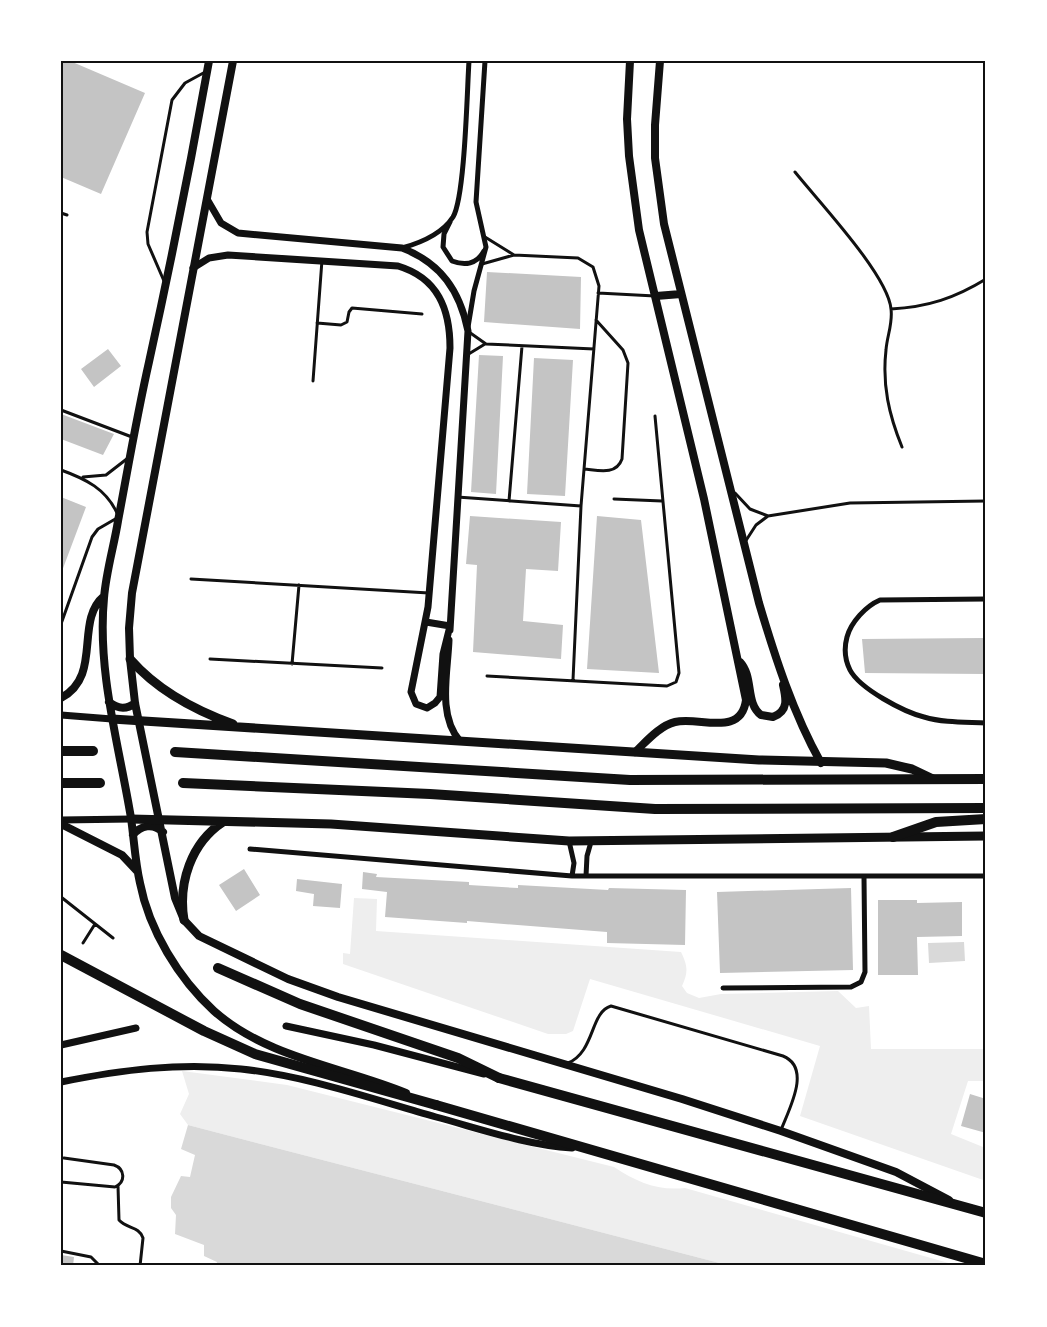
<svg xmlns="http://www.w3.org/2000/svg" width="1047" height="1327" viewBox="0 0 1047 1327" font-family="Arial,sans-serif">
  <rect width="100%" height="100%" fill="#fff"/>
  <path fill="#eee" d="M 354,898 L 377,899 L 376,931 L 681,952 C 687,965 689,971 682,986 L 687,993 L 699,998 L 721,994 L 838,991 L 856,1008 L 869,1006 L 871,1049 L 986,1049 L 986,1081 L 968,1081 L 951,1134 L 983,1147 L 986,1152 L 986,1181 L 800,1116 L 820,1046 L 590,979 L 573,1031 L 566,1034 L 548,1034 L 343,964 L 343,953 L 350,954 Z
    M 182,1071 L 287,1085 L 614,1167 C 637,1182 657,1191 685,1188 L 959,1266 L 731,1266 L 188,1125 L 180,1114 L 189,1094 Z"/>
  <path fill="#d9d9d9" d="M 964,942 L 965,961 L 929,963 L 928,943 Z
    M 188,1125 L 731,1266 L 216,1266 L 217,1262 L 204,1256 L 204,1245 L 175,1234 L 176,1215 L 171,1208 L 171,1197 L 181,1176 L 190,1177 L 195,1155 L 181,1149 Z"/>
  <path fill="#c4c4c4" d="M 61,61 L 70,61 L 145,93 L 101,194 L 61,177 Z
    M 487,272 L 581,277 L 580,329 L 484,322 Z
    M 108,349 L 121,366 L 94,387 L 81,369 Z
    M 479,355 L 503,356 L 496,494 L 471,492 Z
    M 534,358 L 573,360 L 565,496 L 527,494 Z
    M 61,414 L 114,434 L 103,455 L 61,439 Z
    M 61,497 L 86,507 L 62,571 L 61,571 Z
    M 470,516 L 561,522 L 558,571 L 526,569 L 523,621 L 563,625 L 561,659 L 473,652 L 477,565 L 466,564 Z
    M 597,516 L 641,520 L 659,673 L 587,669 Z
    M 984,638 L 985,674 L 865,673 L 862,639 Z
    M 244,869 L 260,895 L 236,911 L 219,885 Z
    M 363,872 L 377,874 L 376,877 L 469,882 L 469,885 L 518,888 L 518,885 L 608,890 L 609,888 L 686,890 L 685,945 L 607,943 L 607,932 L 467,921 L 467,923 L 385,917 L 387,892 L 362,889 Z
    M 297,879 L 342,884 L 340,908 L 313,906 L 314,894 L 296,891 Z
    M 851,888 L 853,970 L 720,973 L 717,892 Z
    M 878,900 L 917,900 L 917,903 L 962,902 L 962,936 L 917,937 L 918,975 L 878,975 Z
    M 970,1094 L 986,1099 L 986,1133 L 961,1126 Z
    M 61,1255 L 74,1257 L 73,1266 L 61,1266 Z"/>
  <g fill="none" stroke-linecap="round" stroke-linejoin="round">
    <path stroke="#111" stroke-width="3" d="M 795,172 C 819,202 888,275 891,309 C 893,323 887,336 886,350 C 882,385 889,415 902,447
      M 61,213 L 67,215
      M 485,237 L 514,255
      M 482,264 L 514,255 L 578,258 L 593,267 L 599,286 L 581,506 L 573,680
      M 164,281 L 148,244 L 147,232 L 172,100 L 185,83 L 207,71
      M 598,293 L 655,296
      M 891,309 C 928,307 955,298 986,279
      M 317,323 L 341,325 L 347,322 L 349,312 L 352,308 L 422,314
      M 469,332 L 486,344 L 594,349
      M 467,355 L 485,344
      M 313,381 L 322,260
      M 61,410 L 132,437
      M 584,469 C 597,470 616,476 622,459 L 628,363 L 623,350 L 596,320
      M 61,470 C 86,479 106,489 117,513
      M 83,477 L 106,475 L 128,458
      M 735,493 L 750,509 L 768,516
      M 457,497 L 581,506
      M 614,499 L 662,501
      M 509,501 L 522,346
      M 745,542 L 756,525 L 768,516 L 850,503 L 986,501
      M 191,579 L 429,593
      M 61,624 L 92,537 L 98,529 L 117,518
      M 210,659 L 382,668
      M 292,664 L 299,585
      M 487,676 L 667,686 L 676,682 L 679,673 L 655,416
      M 61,897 L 113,938
      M 83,943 L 95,924
      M 568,1063 C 595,1052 590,1012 611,1006 L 783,1056 C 812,1068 789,1109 781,1130
      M 61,1182 L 115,1187 C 126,1182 125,1169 114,1165 L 64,1158
      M 118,1186 L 119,1220 C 127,1229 139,1226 143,1238 L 140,1266
      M 61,1251 L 91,1257 L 100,1266"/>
    <path stroke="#111" stroke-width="5" d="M 450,222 L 444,234 L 443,247 L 452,261 C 465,266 477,264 484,251
      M 402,248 C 420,243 442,234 453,217 C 465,197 467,91 469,61
      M 468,327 L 474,291 L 486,247 L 476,202 L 485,61
      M 986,599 L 880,600 C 866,606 851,622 847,637 C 844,648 845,660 850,670 C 860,689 904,712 924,717 C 944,723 965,722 986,723
      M 569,841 L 574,863 L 572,876
      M 250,849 L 572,876 L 986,876
      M 586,876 L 587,856 L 591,842
      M 723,988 L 851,987 L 861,982 L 865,972 L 864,877"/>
    <path stroke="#111" stroke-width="7" d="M 207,199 L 221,223 L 238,233 L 402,248 C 441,263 460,291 468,331 L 450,630
      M 193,268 L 209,258 L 228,255 L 398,266 C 438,278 450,309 450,348 L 428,607 L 411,692 L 416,704 L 427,708 L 435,703 L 440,697 L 443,654 L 450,626 L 426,622
      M 449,640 C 448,672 437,715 460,741
      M 61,715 L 112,719
      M 61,820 L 131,819
      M 286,1026 L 374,1045 L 484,1074
      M 61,1045 L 136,1028
      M 61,1082 C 121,1070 180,1062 241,1069 C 307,1076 372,1099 436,1117 C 481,1129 526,1145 572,1148"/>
    <path stroke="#111" stroke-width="8" d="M 209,61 C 191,162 171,262 149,362 C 137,415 128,468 118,521 C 114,546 106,572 104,598 C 97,672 119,745 131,818 C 134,839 135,861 140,883 C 149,930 179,979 214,1011 C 267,1058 343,1067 406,1093
      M 233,61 L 132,593 L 129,628 L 130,659 L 135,703 L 175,898 L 184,920 L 199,936 L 288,979 L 338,997 L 682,1099 L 781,1131 L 896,1172 L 949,1200
      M 630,61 L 627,119 L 629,156 L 639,230 L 704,499 L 746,700 C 741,738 699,716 675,722 C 659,726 646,742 635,752
      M 660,61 L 655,125 L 655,158 L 664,224 L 759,603 C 775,657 793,713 821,763
      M 656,296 L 681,294
      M 740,662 C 754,677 745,703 761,715 L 773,717 C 789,711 786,698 783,685
      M 61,698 C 103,676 74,621 104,596
      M 109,702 C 118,709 126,710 135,703
      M 61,824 L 122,855 L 137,871
      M 133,835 C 141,825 153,823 163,832"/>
    <path stroke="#111" stroke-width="9" d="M 130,659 C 157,690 194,710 233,724
      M 112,719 L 759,760 L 886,763 L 912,769 L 933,779
      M 131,819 L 331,824 L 569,841 L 986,836
      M 184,920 C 178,883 191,843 223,822"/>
    <path stroke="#111" stroke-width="10" d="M 499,1078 L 986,1213
      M 436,1105 L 986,1264"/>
    <path stroke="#111" stroke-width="10" d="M 61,751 L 93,751
      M 175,752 L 630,780 L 986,779
      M 61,783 L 100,783
      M 183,783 L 430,794 L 655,809 L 986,808
      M 893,837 L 936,822 L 986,819
      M 61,955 L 204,1031 L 255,1054 L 436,1105
      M 218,968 L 300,1004 L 458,1058 L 499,1078"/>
  </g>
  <rect width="1047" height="1327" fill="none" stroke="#ffffff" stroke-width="125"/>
  <rect x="62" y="62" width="922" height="1202" fill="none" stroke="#111" stroke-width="2"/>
</svg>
